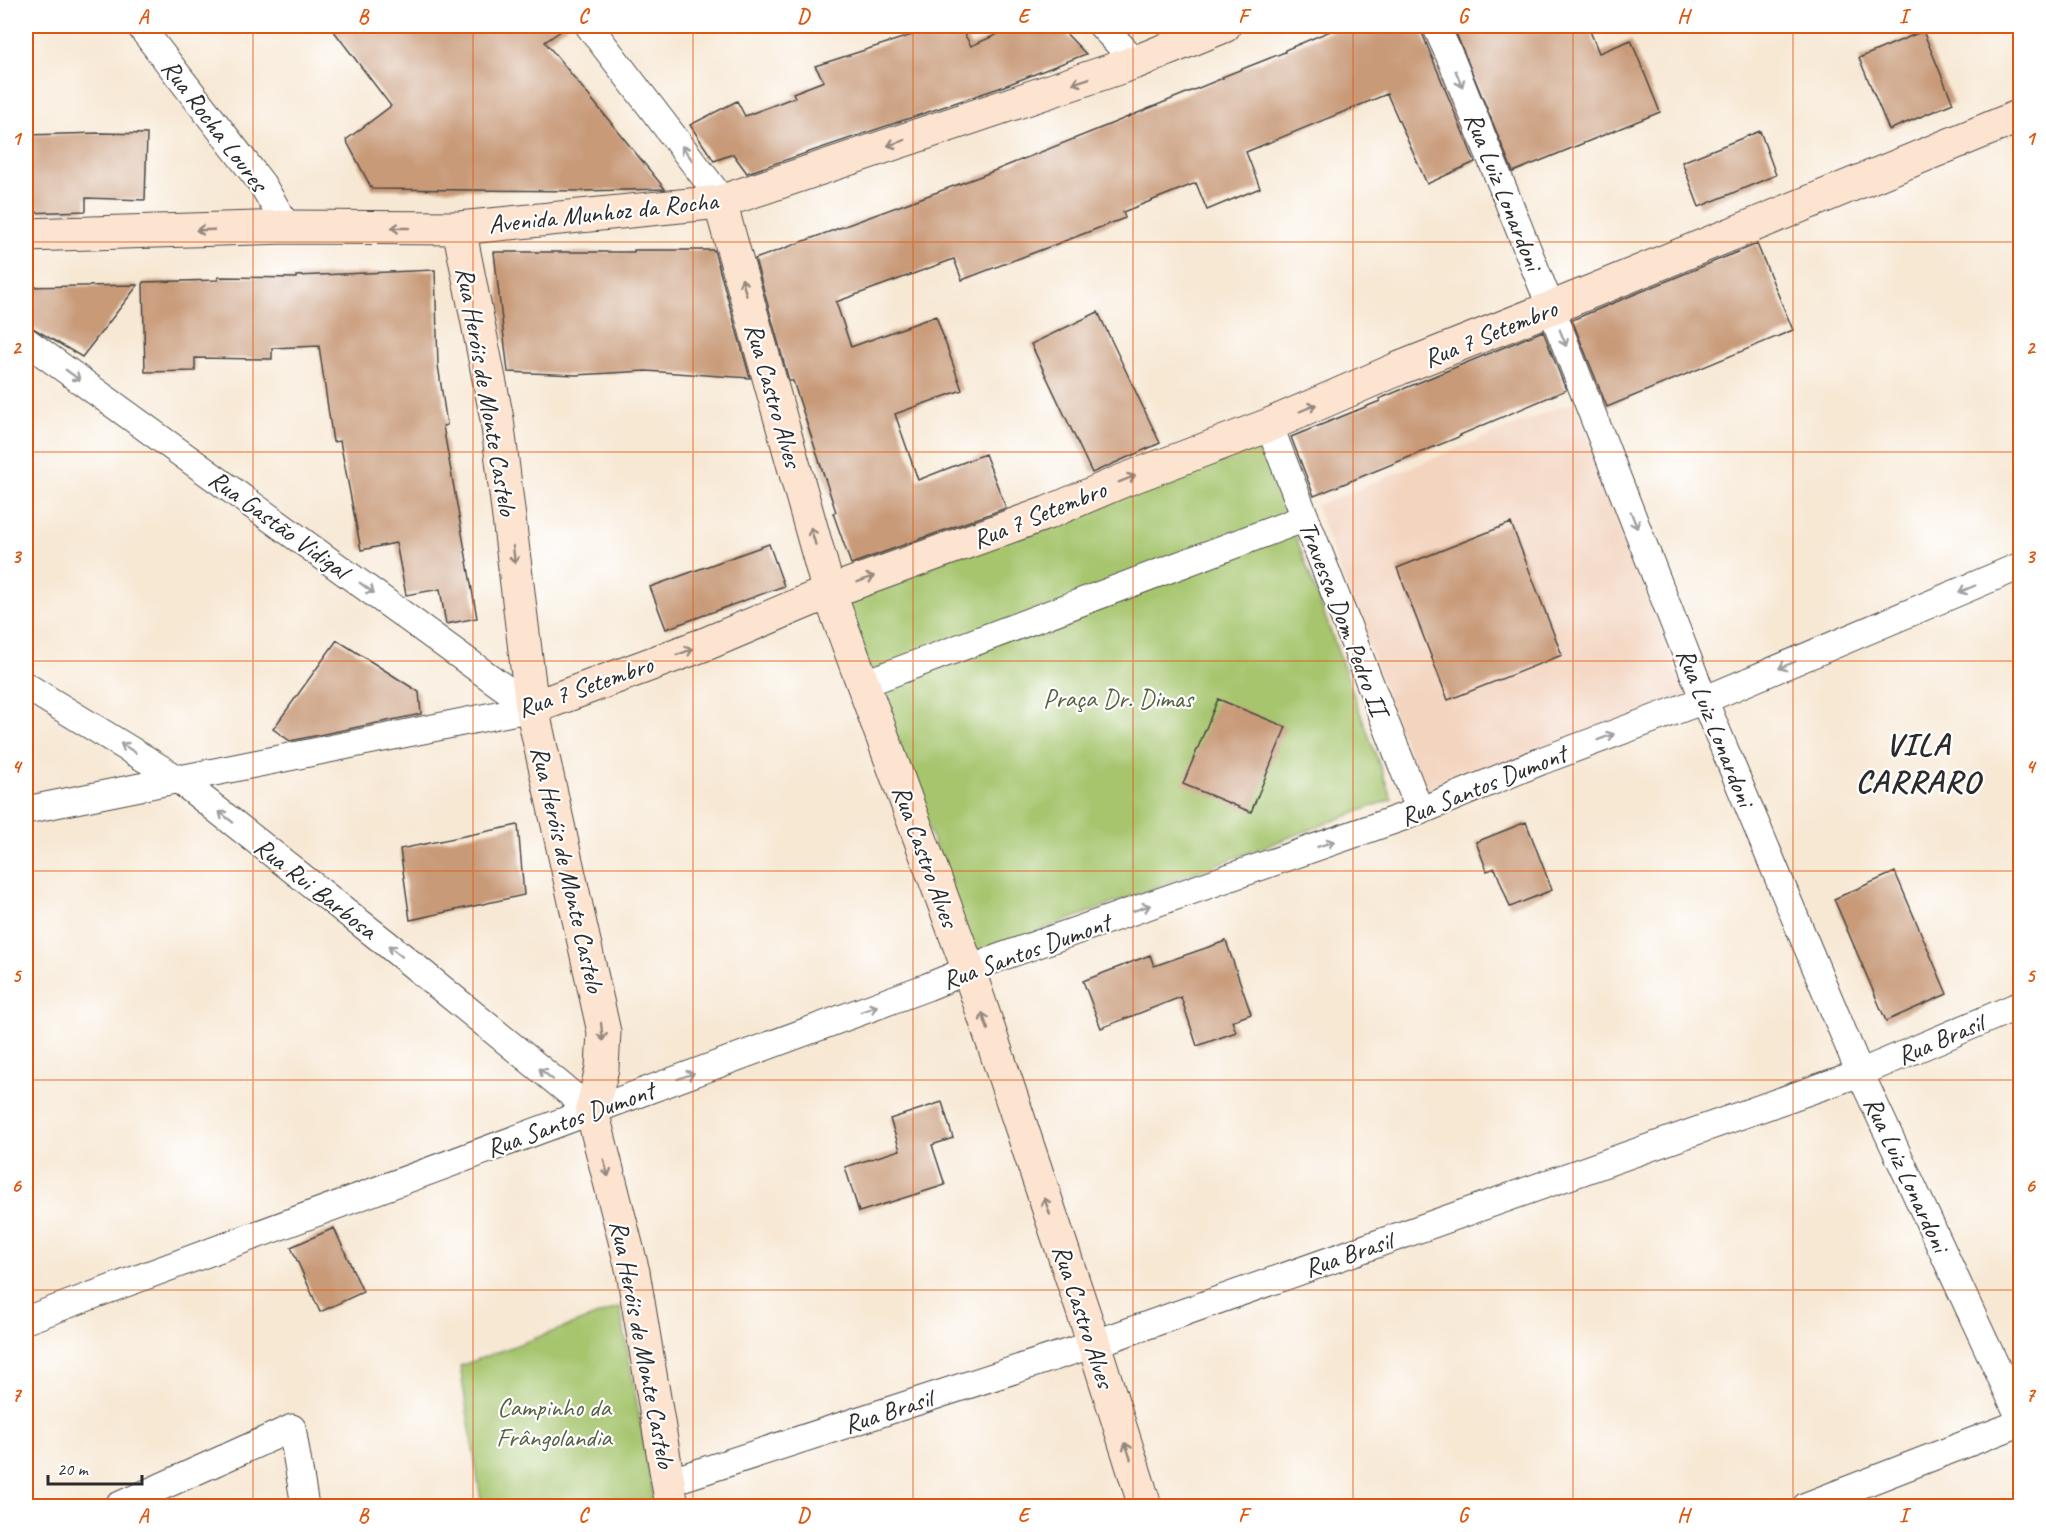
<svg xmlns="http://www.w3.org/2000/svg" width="2046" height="1532" viewBox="0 0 2046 1532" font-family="Caveat,sans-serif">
  <rect width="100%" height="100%" fill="#fff"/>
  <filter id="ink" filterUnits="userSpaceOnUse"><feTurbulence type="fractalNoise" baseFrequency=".0167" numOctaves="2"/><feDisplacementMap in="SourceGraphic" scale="12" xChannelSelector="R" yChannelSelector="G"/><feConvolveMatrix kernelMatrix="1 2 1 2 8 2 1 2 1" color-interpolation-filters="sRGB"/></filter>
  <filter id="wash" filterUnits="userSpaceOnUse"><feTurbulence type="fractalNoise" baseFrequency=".008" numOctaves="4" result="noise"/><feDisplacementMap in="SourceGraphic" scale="24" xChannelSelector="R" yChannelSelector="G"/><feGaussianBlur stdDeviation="1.35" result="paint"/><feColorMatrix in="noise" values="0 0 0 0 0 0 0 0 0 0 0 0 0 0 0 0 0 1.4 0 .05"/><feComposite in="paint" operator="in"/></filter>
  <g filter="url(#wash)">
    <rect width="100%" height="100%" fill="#f7e8d4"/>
    <path fill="#f3d4bf" d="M 1575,401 L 1636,559 L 1686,698 L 1426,799 L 1316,506 Z"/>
    <path fill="#a6c56d" stroke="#68784c" stroke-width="1.5" d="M 1261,442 L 1392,799 L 975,955 L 844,597 Z
      M 620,1307 L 655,1506 L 482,1506 L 460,1366 Z"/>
    <g id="blocks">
      <path fill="#c89a78" d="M 330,26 L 568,26 L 545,42 L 665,189 L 582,191 L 372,189 L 346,140 L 391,106 Z
        M 940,26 L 960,26 L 971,46 L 1016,26 L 1059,26 L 1086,54 L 999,88 L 747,173 L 733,154 L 714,161 L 690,125 L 737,101 L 745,116 L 795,97 L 793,93 L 824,81 L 815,66 Z
        M 1342,26 L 1420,26 L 1422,33 L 1475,162 L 1427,184 L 1387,94 L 1246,152 L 1260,188 L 1207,210 L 1196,183 L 1123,212 L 1125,218 L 962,280 L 954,259 L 836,302 L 851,347 L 936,316 L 962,390 L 895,414 L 918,480 L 985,454 L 1006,508 L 851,564 L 833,513 L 836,512 L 793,381 L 789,381 L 755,259 L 981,176 L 1106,126 L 1223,78 L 1222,77 L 1285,52 L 1285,50 Z
        M 1453,26 L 1588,26 L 1599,53 L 1631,40 L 1660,112 L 1513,172 Z
        M 1923,31 L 1953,103 L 1889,130 L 1859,58 Z
        M 1760,131 L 1776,175 L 1699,207 L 1682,162 Z
        M 100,133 L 147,134 L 145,200 L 86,198 L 86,211 L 26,213 L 26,135 Z
        M 1757,244 L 1793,330 L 1607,407 L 1572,320 Z
        M 634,250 L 714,250 L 750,378 L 646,371 L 576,375 L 508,372 L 494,252 L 634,252 Z
        M 435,270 L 438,365 L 447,425 L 443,426 L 477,618 L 446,624 L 440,589 L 406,595 L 396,543 L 361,550 L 340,441 L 333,442 L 319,346 L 272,348 L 272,359 L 195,358 L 195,371 L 145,372 L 143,282 L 218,280 L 218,277 L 296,278 L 296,276 Z
        M 138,285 L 82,357 L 26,324 L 26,287 Z
        M 1098,312 L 1160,443 L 1092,473 L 1031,344 Z
        M 1543,331 L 1566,390 L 1460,435 L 1461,436 L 1314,496 L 1291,437 L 1380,401 L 1379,399 Z
        M 1511,523 L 1562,655 L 1448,700 L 1397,568 Z
        M 769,544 L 784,586 L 666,629 L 650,587 Z
        M 337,640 L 419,692 L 421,714 L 290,741 L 273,729 Z
        M 1218,699 L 1286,727 L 1251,812 L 1183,784 Z
        M 1526,822 L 1552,890 L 1510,907 L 1495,868 L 1487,871 L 1476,842 Z
        M 518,825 L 524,895 L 410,920 L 400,849 Z
        M 1895,872 L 1947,994 L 1886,1021 L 1834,899 Z
        M 1226,941 L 1251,1014 L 1232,1021 L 1236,1032 L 1197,1046 L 1181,997 L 1101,1028 L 1083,981 L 1150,955 L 1154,966 Z
        M 942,1102 L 953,1138 L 932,1145 L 945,1185 L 859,1212 L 845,1167 L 900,1150 L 890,1119 Z
        M 334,1228 L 363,1292 L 320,1312 L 291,1247 Z"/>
    </g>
  </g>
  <g filter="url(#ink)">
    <use href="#blocks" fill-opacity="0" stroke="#4a4744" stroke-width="1.5"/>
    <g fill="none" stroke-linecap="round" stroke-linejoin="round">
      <g stroke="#4a4744" stroke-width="29">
        <path id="street" d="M 140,26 L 262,184 L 287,227
          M 589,26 L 713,188 L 720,202
          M 1102,26 L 1136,62
          M 1436,26 L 1451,59 L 1551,308 L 1704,700 L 1860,1073 L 2020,1418
          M 26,341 L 532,708
          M 1269,425 L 1420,811
          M 863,684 L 1305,518
          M 26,686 L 178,779 L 387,944 L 592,1111
          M 26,810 L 532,708
          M 26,1320 L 927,987 L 998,958 L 1420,811 L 1541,761 L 1704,700 L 2020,566
          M 669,1482 L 1094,1344 L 1860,1073 L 2020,1005
          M 118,1506 L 292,1428 L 305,1506
          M 1806,1506 L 2020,1423"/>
      </g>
      <g stroke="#4a4744" stroke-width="35">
        <path id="secondary" d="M 720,202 L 829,592 L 969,971 L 1094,1344 L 1145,1506
          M 459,228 L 497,419 L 532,708 L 604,1032 L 602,1068 L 592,1111 L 633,1272 L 672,1506
          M 26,235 L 287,227 L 459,228 L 720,202 L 1136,62 L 1224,26
          M 532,708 L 708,643 L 829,592 L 1047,513 L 1122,481 L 1269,425 L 1400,368 L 1551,308 L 2020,116"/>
      </g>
      <use href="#street" stroke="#fff" stroke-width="27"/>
      <use href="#secondary" stroke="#fde4d1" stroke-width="33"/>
    </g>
    <defs><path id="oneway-shaft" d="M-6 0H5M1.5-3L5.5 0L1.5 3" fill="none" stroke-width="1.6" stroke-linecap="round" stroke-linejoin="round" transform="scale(1.5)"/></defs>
    <g stroke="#a0a0a0">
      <use href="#oneway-shaft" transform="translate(1459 79) rotate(68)"/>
      <use href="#oneway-shaft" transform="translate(687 153) rotate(-127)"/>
      <use href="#oneway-shaft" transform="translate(1563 338) rotate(69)"/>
      <use href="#oneway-shaft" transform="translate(73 375) rotate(36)"/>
      <use href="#oneway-shaft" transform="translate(1634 520) rotate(69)"/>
      <use href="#oneway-shaft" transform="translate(367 588) rotate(36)"/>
      <use href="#oneway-shaft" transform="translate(1967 589) rotate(157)"/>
      <use href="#oneway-shaft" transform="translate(1787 665) rotate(157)"/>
      <use href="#oneway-shaft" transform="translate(1606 737) rotate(-21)"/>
      <use href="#oneway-shaft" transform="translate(128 748) rotate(-148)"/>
      <use href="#oneway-shaft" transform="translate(226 817) rotate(-142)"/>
      <use href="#oneway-shaft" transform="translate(1326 844) rotate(-19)"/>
      <use href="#oneway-shaft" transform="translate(1142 908) rotate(-19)"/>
      <use href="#oneway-shaft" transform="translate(395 951) rotate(-141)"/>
      <use href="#oneway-shaft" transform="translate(869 1009) rotate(-20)"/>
      <use href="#oneway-shaft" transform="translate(546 1074) rotate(-141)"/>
      <use href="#oneway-shaft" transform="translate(686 1076) rotate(-20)"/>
    </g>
    <g stroke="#94887e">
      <use href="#oneway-shaft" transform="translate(1081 81) rotate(161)"/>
      <use href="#oneway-shaft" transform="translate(896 143) rotate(161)"/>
      <use href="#oneway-shaft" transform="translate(400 228) rotate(-180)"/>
      <use href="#oneway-shaft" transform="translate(205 230) rotate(178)"/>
      <use href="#oneway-shaft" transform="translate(744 287) rotate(-106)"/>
      <use href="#oneway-shaft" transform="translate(1308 408) rotate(-23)"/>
      <use href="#oneway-shaft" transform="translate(1127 479) rotate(-22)"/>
      <use href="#oneway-shaft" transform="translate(813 536) rotate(-106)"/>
      <use href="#oneway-shaft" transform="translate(514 555) rotate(83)"/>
      <use href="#oneway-shaft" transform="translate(866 579) rotate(-20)"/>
      <use href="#oneway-shaft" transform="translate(685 652) rotate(-20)"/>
      <use href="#oneway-shaft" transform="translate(985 1021) rotate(-109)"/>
      <use href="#oneway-shaft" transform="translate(602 1032) rotate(84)"/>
      <use href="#oneway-shaft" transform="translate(606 1168) rotate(75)"/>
      <use href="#oneway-shaft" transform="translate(1047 1206) rotate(-109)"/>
      <use href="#oneway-shaft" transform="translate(1128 1451) rotate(-108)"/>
    </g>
  </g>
  <path fill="none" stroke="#df570e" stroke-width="1.5" stroke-opacity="0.55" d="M 253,26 L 253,1506M 473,26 L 473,1506M 693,26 L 693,1506M 913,26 L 913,1506M 1133,26 L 1133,1506M 1353,26 L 1353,1506M 1573,26 L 1573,1506M 1793,26 L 1793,1506M 26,242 L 2020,242M 26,452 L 2020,452M 26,661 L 2020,661M 26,871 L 2020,871M 26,1080 L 2020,1080M 26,1290 L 2020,1290"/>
  <g text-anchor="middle" stroke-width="4.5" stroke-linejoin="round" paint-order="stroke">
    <g font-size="26" fill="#2b2b2b" stroke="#fff">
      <text transform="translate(215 125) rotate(53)" y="9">Rua Rocha Loures</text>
      <text transform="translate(1504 191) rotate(68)" y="9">Rua Luiz Lonardoni</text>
      <text transform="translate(603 212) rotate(-6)" y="9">Avenida Munhoz da Rocha</text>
      <text transform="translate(1490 333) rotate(-22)" y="9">Rua 7 Setembro</text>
      <text transform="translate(487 391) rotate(80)" y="9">Rua Heróis de Monte Castelo</text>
      <text transform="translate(774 395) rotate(74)" y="9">Rua Castro Alves</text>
      <text transform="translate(1039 514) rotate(-22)" y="9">Rua 7 Setembro</text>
      <text transform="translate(279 524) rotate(36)" y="9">Rua Gastão Vidigal</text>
      <text transform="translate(1344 618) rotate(69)" y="9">Travessa Dom Pedro II</text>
      <text transform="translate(585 686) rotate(-19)" y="9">Rua 7 Setembro</text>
      <text transform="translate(1716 727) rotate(68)" y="9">Rua Luiz Lonardoni</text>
      <text transform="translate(1483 785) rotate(-22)" y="9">Rua Santos Dumont</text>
      <text transform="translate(926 856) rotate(70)" y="9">Rua Castro Alves</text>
      <text transform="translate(568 869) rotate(77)" y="9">Rua Heróis de Monte Castelo</text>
      <text transform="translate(316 888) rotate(38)" y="9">Rua Rui Barbosa</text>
      <text transform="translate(1026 951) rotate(-20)" y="9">Rua Santos Dumont</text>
      <text transform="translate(1940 1039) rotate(-23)" y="9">Rua Brasil</text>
      <text transform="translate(570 1119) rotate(-20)" y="9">Rua Santos Dumont</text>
      <text transform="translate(1907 1174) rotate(65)" y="9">Rua Luiz Lonardoni</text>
      <text transform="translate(1348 1254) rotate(-19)" y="9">Rua Brasil</text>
      <text transform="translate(1084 1316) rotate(72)" y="9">Rua Castro Alves</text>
      <text transform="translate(643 1344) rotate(79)" y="9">Rua Heróis de Monte Castelo</text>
      <text transform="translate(888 1411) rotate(-18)" y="9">Rua Brasil</text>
    </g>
    <g font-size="26" fill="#566142" stroke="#fff">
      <text x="1118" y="707">Praça Dr. Dimas</text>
      <text x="554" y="1416">Campinho da<tspan x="554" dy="30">Frângolandia</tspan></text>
    </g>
    <g font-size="32" font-weight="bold" letter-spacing="1.5" fill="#2b2b2b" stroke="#fff">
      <text x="1918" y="755">VILA<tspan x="1918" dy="37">CARRARO</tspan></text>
    </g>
  </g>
  <rect width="2046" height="1532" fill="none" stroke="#fff" stroke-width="66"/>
  <path d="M48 1475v9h94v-9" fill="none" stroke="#2b2b2b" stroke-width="3"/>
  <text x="57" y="1475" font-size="18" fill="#2b2b2b" stroke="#ffffff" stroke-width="4.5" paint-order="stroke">20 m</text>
  <rect x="33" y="33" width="1980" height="1466" fill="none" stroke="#df570e" stroke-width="2"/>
  <g font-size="20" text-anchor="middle" font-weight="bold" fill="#df570e">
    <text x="143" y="23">A</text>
    <text x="363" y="23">B</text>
    <text x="583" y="23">C</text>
    <text x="803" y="23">D</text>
    <text x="1023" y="23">E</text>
    <text x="1243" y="23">F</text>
    <text x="1463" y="23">G</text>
    <text x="1683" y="23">H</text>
    <text x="1903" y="23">I</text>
    <text x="16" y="145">1</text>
    <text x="2030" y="145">1</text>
    <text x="16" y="354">2</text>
    <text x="2030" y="354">2</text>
    <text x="16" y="563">3</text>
    <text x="2030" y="563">3</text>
    <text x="16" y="773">4</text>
    <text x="2030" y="773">4</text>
    <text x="16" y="982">5</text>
    <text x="2030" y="982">5</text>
    <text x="16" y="1192">6</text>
    <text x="2030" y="1192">6</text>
    <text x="16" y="1401">7</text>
    <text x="2030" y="1401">7</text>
    <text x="143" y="1522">A</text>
    <text x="363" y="1522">B</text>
    <text x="583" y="1522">C</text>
    <text x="803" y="1522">D</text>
    <text x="1023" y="1522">E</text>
    <text x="1243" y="1522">F</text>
    <text x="1463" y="1522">G</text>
    <text x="1683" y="1522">H</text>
    <text x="1903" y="1522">I</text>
  </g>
</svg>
